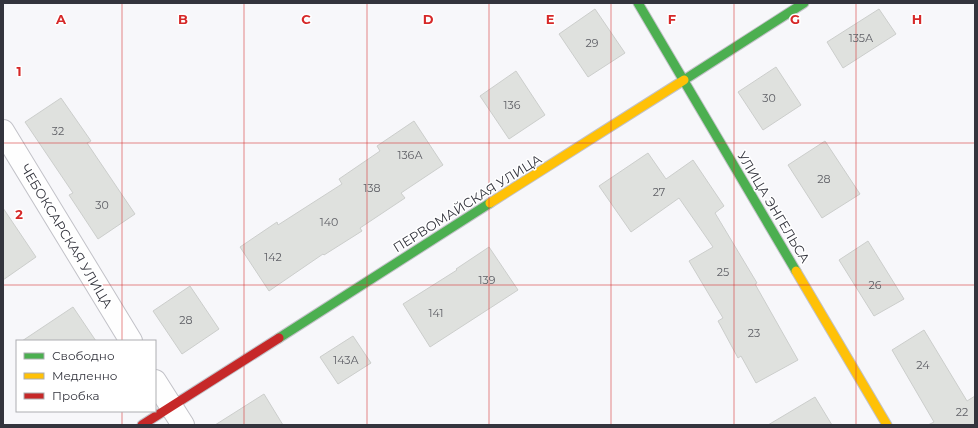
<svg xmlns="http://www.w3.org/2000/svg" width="978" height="428" viewBox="0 0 978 428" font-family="Montserrat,sans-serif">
  <rect width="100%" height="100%" fill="#f7f7fa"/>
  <path fill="#dfe1de" stroke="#cccecc" d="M 595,9 L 625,53 L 588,77 L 559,34 Z
    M 879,9 L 896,34 L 843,68 L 827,42 Z
    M 776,67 L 801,105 L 763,130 L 738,92 Z
    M 516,71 L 545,115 L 509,139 L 480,96 Z
    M 61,98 L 91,141 L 87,143 L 135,214 L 98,239 L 69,195 L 73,193 L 25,122 Z
    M 414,121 L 443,165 L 401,193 L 405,198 L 360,228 L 362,231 L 324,255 L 323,254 L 269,291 L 240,247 L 277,222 L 278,225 L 342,184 L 339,179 L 380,151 L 377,146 Z
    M 825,141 L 860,194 L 822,218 L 788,165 Z
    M 648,153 L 666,179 L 693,160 L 724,206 L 715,213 L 757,283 L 755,284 L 798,360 L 756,383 L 741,356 L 738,358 L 718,321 L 723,318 L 689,261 L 713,247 L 679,198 L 631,232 L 599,186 Z
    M 3,208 L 36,257 L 3,280 Z
    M 868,241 L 904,299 L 874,316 L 839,260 Z
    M 489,247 L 518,290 L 430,347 L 403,304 L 457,270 L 456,269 Z
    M 190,286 L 219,329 L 182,354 L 153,311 Z
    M 73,307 L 96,341 L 22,341 Z
    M 924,330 L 967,401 L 975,396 L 975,425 L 928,425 L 934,422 L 892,350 Z
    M 353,336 L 371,363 L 338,384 L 320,357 Z
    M 264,394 L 283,425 L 215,425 Z
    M 815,397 L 832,425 L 768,425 Z"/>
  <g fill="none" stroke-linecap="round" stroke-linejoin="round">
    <g stroke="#c2c2c8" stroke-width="24">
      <path id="street" d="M 3,131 L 131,341
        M 155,381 L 183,425"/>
    </g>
    <g stroke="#c2c2c8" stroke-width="11">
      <path id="fast" d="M 638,3 L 796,271
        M 684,80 L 804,3
        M 279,338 L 490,203"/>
    </g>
    <g stroke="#c2c2c8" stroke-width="11">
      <path id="slow" d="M 490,203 L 684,80
        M 796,271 L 887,425"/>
    </g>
    <g stroke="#c2c2c8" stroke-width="11">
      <path id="jam" d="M 142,425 L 279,338"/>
    </g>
    <use href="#street" stroke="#fefefe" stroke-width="22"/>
    <use href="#fast" stroke="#4caf50" stroke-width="9"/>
    <use href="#slow" stroke="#ffc107" stroke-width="9"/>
    <use href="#jam" stroke="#c62828" stroke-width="9"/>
  </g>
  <path fill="none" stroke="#d62828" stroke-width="1" stroke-opacity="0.55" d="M 122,3 L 122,341M 244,3 L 244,425M 367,3 L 367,425M 489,3 L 489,425M 611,3 L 611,425M 734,3 L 734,425M 856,3 L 856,425M 3,143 L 975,143M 3,285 L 975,285M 122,411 L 122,425"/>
  <g text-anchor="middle" stroke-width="3" stroke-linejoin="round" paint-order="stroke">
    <g font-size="11" fill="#5e5f65">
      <text x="861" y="42">135А</text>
      <text x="592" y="47">29</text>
      <text x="769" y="102">30</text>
      <text x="512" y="109">136</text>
      <text x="58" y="135">32</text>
      <text x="410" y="159">136А</text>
      <text x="824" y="183">28</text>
      <text x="372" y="192">138</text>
      <text x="659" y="196">27</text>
      <text x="102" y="209">30</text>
      <text x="329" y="226">140</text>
      <text x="273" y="261">142</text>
      <text x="723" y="276">25</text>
      <text x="487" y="284">139</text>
      <text x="875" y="289">26</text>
      <text x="436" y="317">141</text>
      <text x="186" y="324">28</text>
      <text x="754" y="337">23</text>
      <text x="346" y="364">143А</text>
      <text x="923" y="369">24</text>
      <text x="962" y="416">22</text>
    </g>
    <g font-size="13" fill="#33343d" stroke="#fff">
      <text transform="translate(467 203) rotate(-32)" y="5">ПЕРВОМАЙСКАЯ УЛИЦА</text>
      <text transform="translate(774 207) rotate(59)" y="5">УЛИЦА ЭНГЕЛЬСА</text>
      <text transform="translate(67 236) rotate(59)" y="5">ЧЕБОКСАРСКАЯ УЛИЦА</text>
    </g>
  </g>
  <g font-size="13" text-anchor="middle" font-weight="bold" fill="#d62828" stroke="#fff" stroke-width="3" stroke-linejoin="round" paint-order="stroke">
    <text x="61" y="24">A</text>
    <text x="183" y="24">B</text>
    <text x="306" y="24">C</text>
    <text x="428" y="24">D</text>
    <text x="550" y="24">E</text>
    <text x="672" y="24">F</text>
    <text x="795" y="24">G</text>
    <text x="917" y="24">H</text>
    <text x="19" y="76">1</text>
    <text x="19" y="219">2</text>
  </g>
  <rect width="978" height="428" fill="none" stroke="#33343d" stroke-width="8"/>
  <rect x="16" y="340" width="140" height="72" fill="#ffffff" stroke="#adaeb1"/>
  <rect x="24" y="353" width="20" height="6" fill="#4caf50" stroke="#adaeb1"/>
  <text x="52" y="360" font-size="12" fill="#33343d">Свободно</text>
  <rect x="24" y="373" width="20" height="6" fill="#ffc107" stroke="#adaeb1"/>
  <text x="52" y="380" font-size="12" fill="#33343d">Медленно</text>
  <rect x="24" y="393" width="20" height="6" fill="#c62828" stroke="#adaeb1"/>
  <text x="52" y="400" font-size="12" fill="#33343d">Пробка</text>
</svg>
